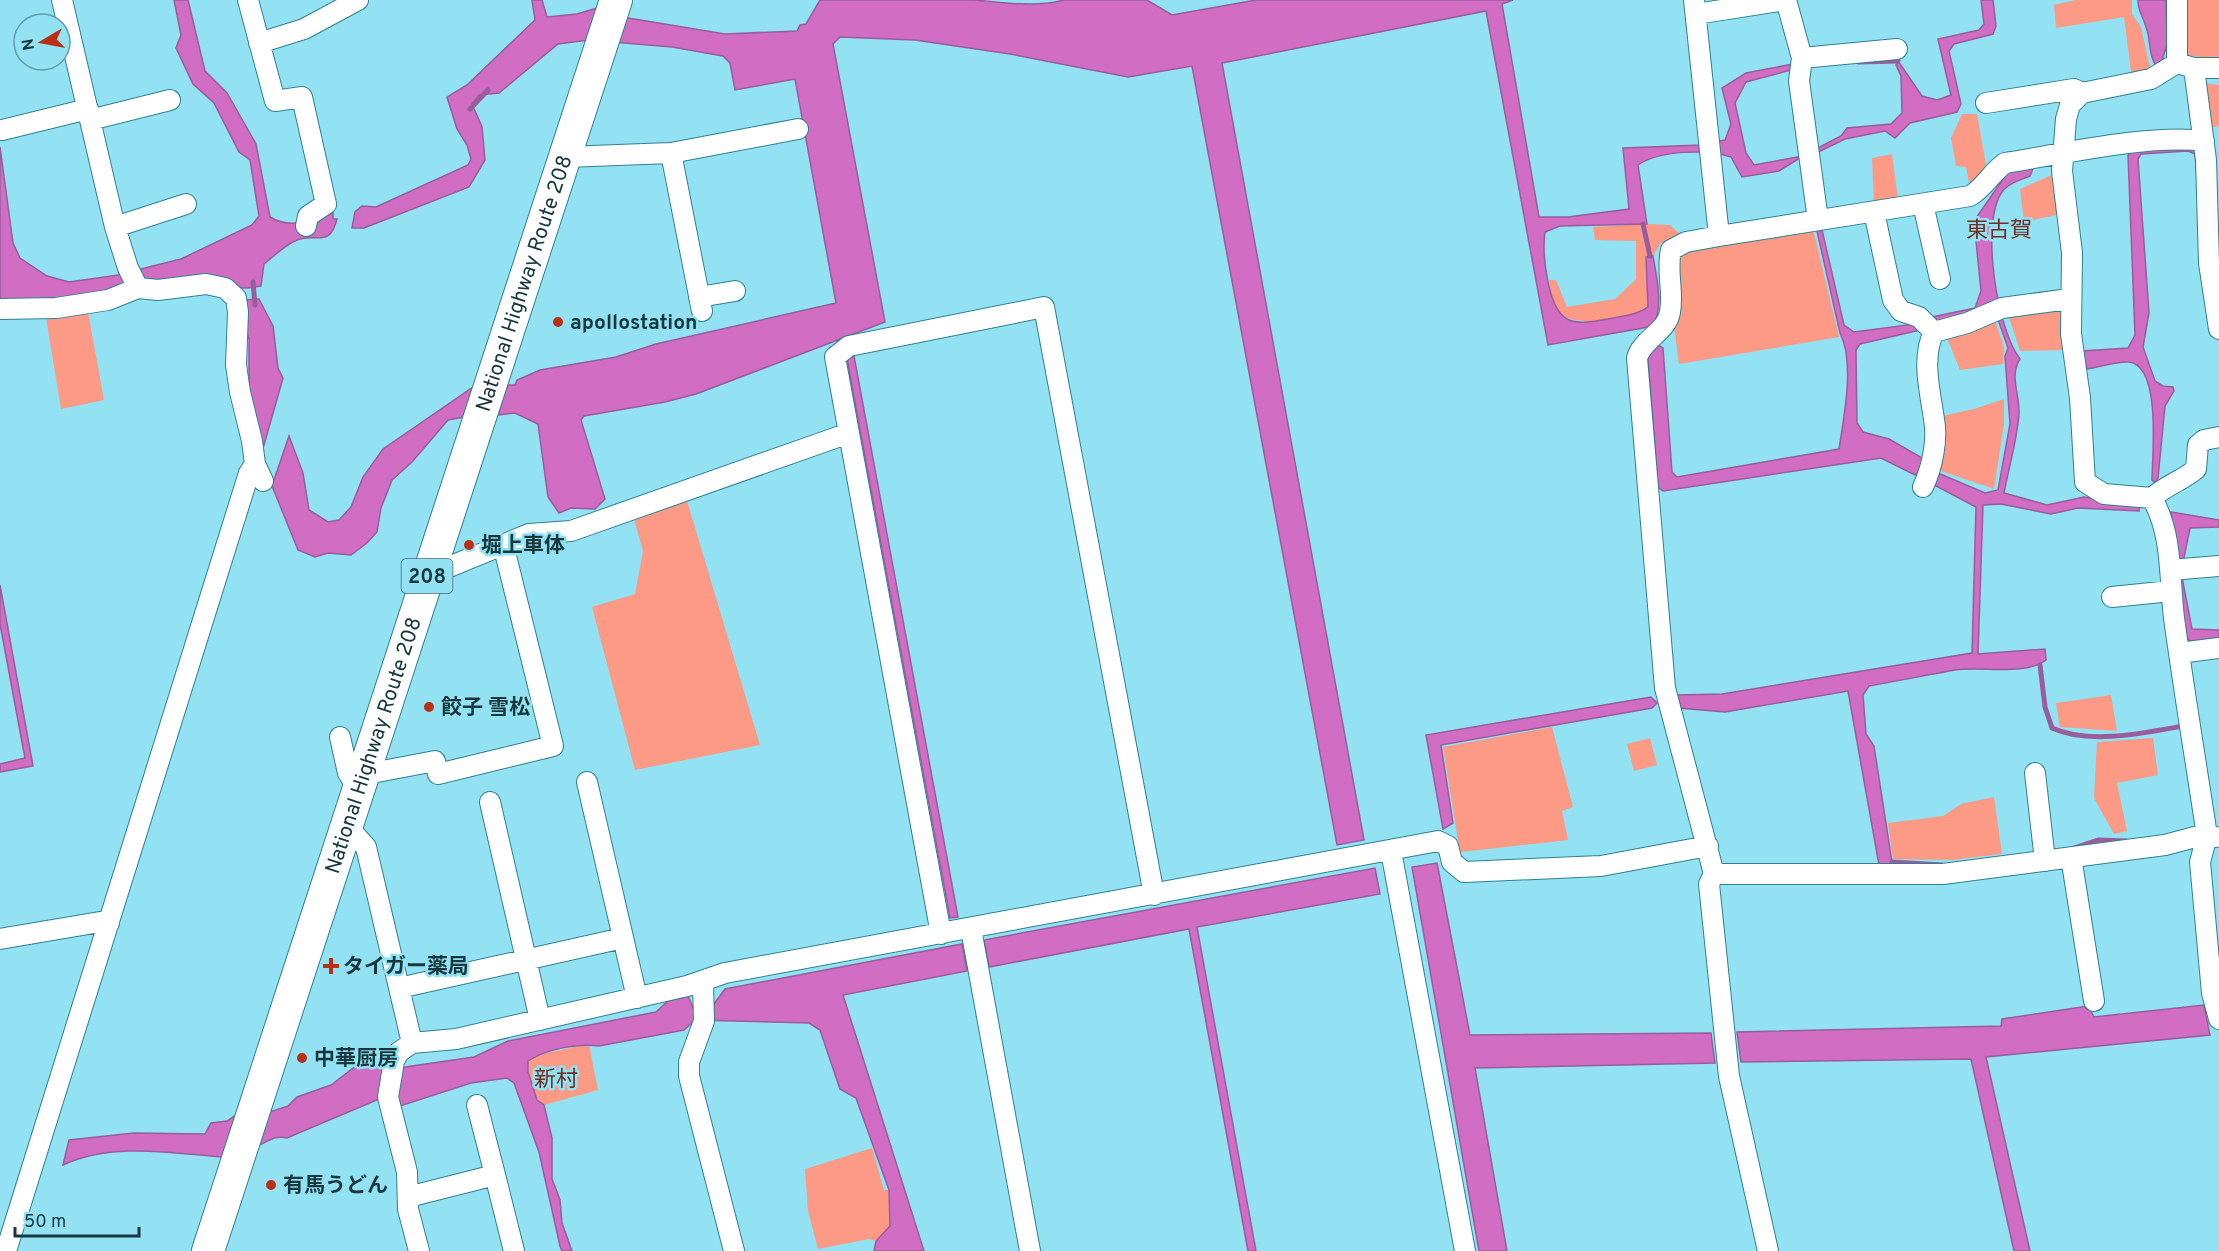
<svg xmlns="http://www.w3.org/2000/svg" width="2219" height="1251" viewBox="0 0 2219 1251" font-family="Overpass,'Noto Sans JP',sans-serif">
  <rect width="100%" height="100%" fill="#93e2f3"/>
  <path fill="#fc9a85" d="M 2076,0 L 2132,0 L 2132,14 L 2141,27 L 2151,72 L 2132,79 L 2124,17 L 2056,28 L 2054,5 Z
    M 2184,0 L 2219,0 L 2219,60 L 2187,55 Z
    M 2205,83 L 2219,85 L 2219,126 L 2209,128 Z
    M 1962,114 L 1977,114 L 1986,165 L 1970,188 L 1966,167 L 1956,166 L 1951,138 Z
    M 1892,154 L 1898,200 L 1874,205 L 1872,158 Z
    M 2054,174 L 2061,214 L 2024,222 L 2020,189 Z
    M 1647,224 L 1670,225 L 1682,236 L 1661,243 L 1653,256 L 1646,257 L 1648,307 C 1630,319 1574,329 1558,312 C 1552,305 1551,289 1549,280 L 1556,280 L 1567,307 L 1615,299 L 1636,279 L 1636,241 L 1595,240 L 1593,227 Z
    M 1813,229 L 1839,337 L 1679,364 L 1674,326 L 1676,262 L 1694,246 Z
    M 2063,307 L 2066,350 L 2020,351 L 2007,311 Z
    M 88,312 L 104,400 L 61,409 L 46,318 Z
    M 1994,318 L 2004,347 L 2003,364 L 1960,370 L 1947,338 Z
    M 2004,399 L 2004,424 L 1994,489 L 1938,470 L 1942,416 L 1974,409 Z
    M 685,494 L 760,745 L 635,770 L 592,607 L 635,594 L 643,551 L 633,515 Z
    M 2111,695 L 2117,731 L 2060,727 L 2056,703 Z
    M 1552,727 L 1573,807 L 1562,811 L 1568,840 L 1460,852 L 1443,747 Z
    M 1650,738 L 1657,765 L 1634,771 L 1627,744 Z
    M 2153,738 L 2158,775 L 2117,783 L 2127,831 L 2114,834 L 2094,798 L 2097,742 Z
    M 1994,797 L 2002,854 L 1952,860 L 1893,859 L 1888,823 L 1943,816 L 1961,804 Z
    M 589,1044 L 598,1090 L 544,1105 C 532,1096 529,1076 528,1061 L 537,1055 Z
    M 872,1148 L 884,1190 L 889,1190 L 890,1226 L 876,1241 L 869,1239 L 818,1249 L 808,1211 L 805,1169 Z"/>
  <path fill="#d16dc3" stroke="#995d9b" stroke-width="1.5" d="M 174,0 L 188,0 L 205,71 L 227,93 L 256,144 L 270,217 C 291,230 312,220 333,211 L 333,219 L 337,219 C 329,250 315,231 295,241 C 284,246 274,256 264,264 L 261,286 L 247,288 L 157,284 L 144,279 L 137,270 L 181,259 L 252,225 L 259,216 L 250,160 L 239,152 L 214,103 L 193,84 L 176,48 L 181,35 Z
    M 532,0 L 542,0 L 547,17 L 577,14 L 600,7 L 628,18 L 725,34 L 797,31 L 800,25 L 806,24 L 820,0 C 871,0 922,0 973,0 C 1003,2 1034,8 1064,0 L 1147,0 L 1172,15 L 1256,0 L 1513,0 L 1502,4 L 1539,217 L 1568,217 L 1629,209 L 1623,148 L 1701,145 L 1725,140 L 1731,124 L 1722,88 L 1746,73 L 1793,64 L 1791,70 L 1746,82 L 1735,103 L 1746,153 L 1754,165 L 1803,156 L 1779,171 L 1742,177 L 1731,157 C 1707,149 1660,150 1638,165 L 1647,224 L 1560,226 L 1545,232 C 1542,252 1547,308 1567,319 C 1577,325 1597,321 1608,319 C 1622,316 1637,315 1648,307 L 1646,257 L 1653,256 C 1657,279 1663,303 1654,326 L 1548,345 L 1486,11 L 1222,63 L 1364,840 L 1337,845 L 1192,66 L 1128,77 L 1010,54 L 915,40 L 840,37 L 833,44 L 885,322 L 696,394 L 665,402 L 584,416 L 581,420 L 605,499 L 595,509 L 571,508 L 559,513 L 548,497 L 538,424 L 515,413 L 498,415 L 507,385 L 515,385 L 517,380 L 540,370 L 616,357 L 656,344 L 836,303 L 795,79 L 735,90 L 730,63 L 723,56 L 672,47 L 589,40 L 558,44 L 499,93 L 479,95 L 472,104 L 482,127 L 485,160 L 469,187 L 364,228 L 352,228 L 355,212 L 362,206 L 376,207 L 468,165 L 471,159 L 467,145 L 457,129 L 447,97 L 467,85 L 535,20 Z
    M 1981,0 L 1993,0 L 1996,26 L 1993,34 L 1954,44 L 1949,51 L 1961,104 L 1957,112 L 1910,123 L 1895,138 L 1885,131 L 1845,139 L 1816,153 L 1816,149 L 1841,136 L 1847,128 L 1891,124 L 1902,113 L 1901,76 L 1896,65 L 1898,61 L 1922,96 L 1937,100 L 1951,95 L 1938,39 L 1979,30 L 1984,24 Z
    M 2138,0 L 2166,0 L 2167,45 L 2161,63 L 2155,64 C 2148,53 2151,39 2146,27 C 2143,16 2138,12 2138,0 Z
    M 2193,146 L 2200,152 L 2200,182 L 2197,181 L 2195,154 L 2188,151 L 2141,154 L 2138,159 L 2149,313 L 2143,347 L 2155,381 L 2163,386 L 2173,387 L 2174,391 L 2165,406 L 2158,478 L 2155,483 L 2152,480 C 2152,457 2162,366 2129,362 C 2117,361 2100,367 2087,369 L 2082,351 L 2128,348 L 2135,335 L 2128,155 L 2133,151 Z
    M 0,147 L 13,243 L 20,258 L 47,276 L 69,282 L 125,274 L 129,285 L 99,295 L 0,303 Z
    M 2035,164 L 2030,176 C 2021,180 2008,183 2002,192 C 1980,223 1997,330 2020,359 C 2009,375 2020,396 2019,414 C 2017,440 2009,467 2004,493 L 2047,505 L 2084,497 L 2140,505 L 2139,511 L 2078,508 L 2051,514 L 2001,504 L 1983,505 L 1978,654 L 2045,649 L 2046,660 C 2025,676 1981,666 1955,670 C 1927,675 1898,681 1869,686 L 1863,695 L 1866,734 L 1874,746 L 1892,862 L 1891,865 L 1879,865 L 1848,691 L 1725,712 L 1679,708 L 1677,695 L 1722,694 L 1972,653 L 1976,507 L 1934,485 L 1938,473 L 1985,493 L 1998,490 L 2010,424 L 2005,356 L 2008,348 L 1993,305 L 1972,315 L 1937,322 L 1932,317 L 1975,308 L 1981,291 L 1974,221 L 2008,172 Z
    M 1822,230 L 1844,325 L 1854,332 L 1915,324 L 1920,330 L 1860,344 L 1856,350 L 1857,423 L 1863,432 L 1889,439 L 1924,459 L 1921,471 L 1915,475 L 1881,458 L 1663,491 L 1658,487 L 1648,359 L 1655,343 L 1663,348 L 1672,472 L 1677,477 L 1839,449 C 1844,417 1855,362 1840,333 L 1817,231 Z
    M 259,299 L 273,326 L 278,368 L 283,378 L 264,445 L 256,432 L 249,396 L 249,339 L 242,320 L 244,300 Z
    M 854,356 L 958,917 L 950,918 L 847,359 Z
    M 476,385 L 464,417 L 448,420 L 412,462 L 392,480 L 381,508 L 377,532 L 367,543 L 351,555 L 328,553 L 315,557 L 298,550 L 272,486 L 289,436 L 303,473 L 309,510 L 328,522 L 339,520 L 351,507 L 363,477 L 383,449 Z
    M 2171,512 L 2219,520 L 2219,527 L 2190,528 L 2181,572 L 2192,629 L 2219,630 L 2219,640 L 2192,643 L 2185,636 Z
    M 0,585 L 33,766 L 0,772 L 0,764 L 25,758 L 0,624 Z
    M 1651,697 L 1657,703 L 1652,708 L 1441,745 L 1453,823 L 1443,829 L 1426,735 Z
    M 1437,863 L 1470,1035 L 1711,1033 L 1715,1063 L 1475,1068 L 1507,1251 L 1479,1251 L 1412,867 Z
    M 1375,868 L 1380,894 L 1197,927 L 1256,1251 L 1248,1251 L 1189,929 L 989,967 L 984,940 Z
    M 962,944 L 967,971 L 843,995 L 924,1251 L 874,1251 L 876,1241 L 890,1226 L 889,1190 L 856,1098 L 840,1089 L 820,1030 L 809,1023 L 695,1020 L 684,1030 L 599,1046 C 579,1043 546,1049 528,1061 L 528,1072 L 537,1100 L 544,1105 L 552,1138 L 552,1179 L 560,1200 L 562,1223 L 572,1251 L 562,1251 L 560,1246 L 539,1152 L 514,1083 L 507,1078 L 471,1083 L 400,1106 L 379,1099 L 287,1138 C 275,1135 269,1141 259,1145 C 251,1149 239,1149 230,1150 L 224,1157 C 171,1153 112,1142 63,1165 L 69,1140 L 134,1133 L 205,1134 L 211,1123 L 227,1121 L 243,1110 L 273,1111 L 288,1106 L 297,1097 L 331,1085 L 356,1066 L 372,1063 L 382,1069 L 399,1072 L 405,1067 L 474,1057 L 508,1041 L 656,1012 L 668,1001 L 688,996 L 694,1010 L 711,1008 L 725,989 Z
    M 2204,1005 L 2210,1035 L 1986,1057 L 2030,1251 L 2014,1251 L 1971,1059 L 1741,1062 L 1737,1032 L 2001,1026 L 2002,1019 L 2088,1006 L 2094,1017 Z"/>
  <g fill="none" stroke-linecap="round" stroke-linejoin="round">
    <path stroke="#995d9b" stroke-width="5" d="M 1858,62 L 1898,61
      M 470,109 L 488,90
      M 1643,224 L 1650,256
      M 253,282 L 255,305
      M 2040,665 L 2045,707 L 2052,728 C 2089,745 2144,733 2183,726
      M 2074,848 L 2098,840 L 2126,841
      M 1892,862 L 1942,865"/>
    <g stroke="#2f8190" stroke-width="22">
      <path id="minor" d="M 62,0 L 115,227 L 128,268 L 138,288
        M 248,0 L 275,101 L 302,97 L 326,204 L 308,216 L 306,226
        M 1694,0 L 1719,236
        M 1786,0 L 1802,58 L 1799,81 L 1818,220
        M 2177,0 L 2177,63
        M 1696,14 L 1786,0
        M 259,43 L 304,29 L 358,0
        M 1802,58 L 1897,49
        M 2194,68 L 2206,160 L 2209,263 L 2219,329
        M 2219,68 L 2194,68 L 2177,63 L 2151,79 L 2082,93 L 2070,105 L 2066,119 L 2062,171 L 2072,253 L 2071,334 L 2080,398 L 2085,482 L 2104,494 L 2152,498 C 2166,485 2182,481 2196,469 L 2198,445 L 2204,440 L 2219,437
        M 1986,103 L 2074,89 L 2082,93
        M 90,120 L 170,100
        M 2,130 L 88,109
        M 671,153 L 702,311
        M 565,157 L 671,153 L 798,129
        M 1923,204 L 1940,279
        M 1874,212 L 1893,300 L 1901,311 L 1919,317 L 1934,332 C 1921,357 1930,392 1934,419 C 1938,440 1932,468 1923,487
        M 115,227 L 186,204
        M 699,297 L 735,291
        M 0,309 L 56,308 L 108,300 L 138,288 L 158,290 L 206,284 L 225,288 L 236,298 L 238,312 L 236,365 L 240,392 L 252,441 L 255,464 L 263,481
        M 1934,332 L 1967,323 L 2002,308 L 2069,299
        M 2152,498 C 2173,535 2169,577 2174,618 C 2184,691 2196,763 2207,836 L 2200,862 L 2212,993 L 2219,1019
        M 430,566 L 449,567 L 529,534 L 571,531 L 849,433
        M 2170,570 L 2219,566
        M 2112,597 L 2171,591
        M 2179,653 L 2219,648
        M 340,737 L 348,773 L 358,789
        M 365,766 L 377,772 L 435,761 L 438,774 L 553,746 L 503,544
        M 2035,773 L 2045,861
        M 587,782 L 637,998
        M 490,802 L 540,1020
        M 346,825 L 366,847 L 412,1043
        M 1391,851 L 1465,1251
        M 2071,857 L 2094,1001
        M 1714,874 L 1943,874 L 2165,845 L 2195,837 L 2216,837
        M 971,929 L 1030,1251
        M 941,934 L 835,357 L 849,346 L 1044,307 L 1154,895
        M 0,939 L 100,922 L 109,923
        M 703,982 L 704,1021 L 689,1062 L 689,1076 L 734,1251
        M 399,988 L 623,938
        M 477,1105 L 495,1175
        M 408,1197 L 495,1175 L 514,1251
        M 6,1251 L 249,473 L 255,464
        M 419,1251 L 408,1209 L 407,1172 L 388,1097 L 394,1061 L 399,1052 L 412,1043 L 456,1039 L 687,986 L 725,973 L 1438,841 L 1448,846 L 1452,862 L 1464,872 L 1601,866 L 1708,846
        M 1768,1251 L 1729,1076 L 1709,884 L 1714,874 L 1665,688 L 1637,358 C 1642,339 1667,332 1670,312 C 1674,292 1666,271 1671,250 L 1686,242 L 1719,236 L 1970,196 C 1984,188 1991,173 2005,163 C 2062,154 2149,134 2204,141"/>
    </g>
    <g stroke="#2f8190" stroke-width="34">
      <g id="trunk">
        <path id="s1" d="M 208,1251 L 616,0"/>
      </g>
    </g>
    <use href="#minor" stroke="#fff" stroke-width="20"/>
    <use href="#trunk" stroke="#fff" stroke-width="32"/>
  </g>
  <g fill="#ba2f15" stroke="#93e2f3" stroke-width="2">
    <circle cx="558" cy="322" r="6"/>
    <circle cx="469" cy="545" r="6"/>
    <circle cx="429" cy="707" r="6"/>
    <path d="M328 957h6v6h6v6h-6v6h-6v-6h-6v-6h6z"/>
    <circle cx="302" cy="1058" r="6"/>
    <circle cx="271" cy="1185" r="6"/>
  </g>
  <g text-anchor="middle" stroke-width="5" stroke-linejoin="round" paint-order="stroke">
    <rect fill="#93e2f3" stroke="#3c6b74" stroke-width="1.5" x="401.5" y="559" width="51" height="34" rx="4.5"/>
    <g font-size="20" font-weight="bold" fill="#16383e">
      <text x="427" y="583">208</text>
    </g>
    <g font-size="21" fill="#16383e" stroke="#93e2f3">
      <text dy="7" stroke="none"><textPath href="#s1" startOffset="1018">National Highway Route 208</textPath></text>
      <text dy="7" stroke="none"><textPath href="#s1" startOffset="532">National Highway Route 208</textPath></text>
    </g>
    <g font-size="21" font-weight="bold" fill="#16383e" stroke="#93e2f3" text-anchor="start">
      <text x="570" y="329">apollostation</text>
      <text x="481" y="552">堀上車体</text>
      <text x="441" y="714">餃子 雪松</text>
      <text x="343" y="973">タイガー薬局</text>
      <text x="314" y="1065">中華厨房</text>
      <text x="283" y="1192">有馬うどん</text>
    </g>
    <g font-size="22" fill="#722e21" stroke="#93e2f3">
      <text x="1999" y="237">東古賀</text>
      <text x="556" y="1086">新村</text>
    </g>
  </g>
  <g transform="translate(42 42) rotate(260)"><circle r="28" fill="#93e2f3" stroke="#619eab" stroke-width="1.5"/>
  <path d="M0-4.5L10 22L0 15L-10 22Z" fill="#ba2f15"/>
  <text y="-9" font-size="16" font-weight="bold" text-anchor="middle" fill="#16383e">N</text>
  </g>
  <path d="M15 1227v9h124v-9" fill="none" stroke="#16383e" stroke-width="3"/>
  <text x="24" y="1227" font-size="18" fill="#16383e" stroke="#93e2f3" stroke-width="4.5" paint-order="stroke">50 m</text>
</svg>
